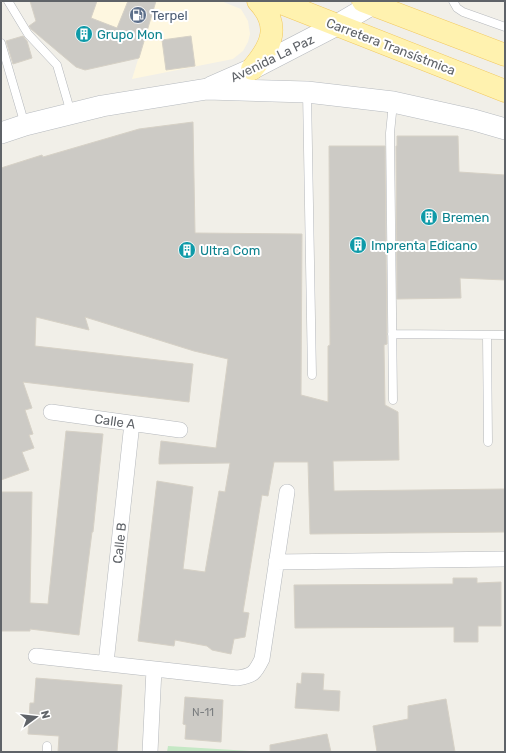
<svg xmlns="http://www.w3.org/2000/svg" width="506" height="753" viewBox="0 0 506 753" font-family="Rubik,sans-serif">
  <rect width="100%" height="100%" fill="#f1efe8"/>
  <path fill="#fef7e0" d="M 97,1 L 221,1 L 241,9 L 248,21 L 250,34 L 248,42 L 243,51 L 233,59 L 132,79 L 144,40 L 91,18 Z"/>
  <path fill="#c5e8c5" d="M 168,746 L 250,751 L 250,752 L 167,752 Z"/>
  <path fill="#cccac5" stroke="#d6d1c6" d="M 30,1 L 97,1 L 91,18 L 117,28 L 128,1 L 156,1 L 139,58 L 85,70 L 76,67 L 31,29 L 29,26 L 36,21 Z
    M 23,36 L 27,41 L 32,58 L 13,64 L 6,41 Z
    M 191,36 L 195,66 L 166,70 L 162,40 Z
    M 193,122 L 195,233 L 302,234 L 301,395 L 328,402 L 328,346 L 330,345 L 329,146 L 385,146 L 387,344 L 384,345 L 385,405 L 398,412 L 399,460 L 333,461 L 334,491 L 505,489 L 505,532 L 310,534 L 308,462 L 274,462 L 268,496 L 262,495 L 243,612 L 249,613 L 245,637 L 234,639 L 231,654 L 212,650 L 207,646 L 175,640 L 174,646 L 138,641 L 157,481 L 193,487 L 183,569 L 205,572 L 219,491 L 225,492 L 230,463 L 159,464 L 159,459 L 161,441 L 216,448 L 228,359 L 194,351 L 85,317 L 89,330 L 36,317 L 35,346 L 193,364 L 189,402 L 23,382 L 32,408 L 25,410 L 33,434 L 29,435 L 34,448 L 22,452 L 29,470 L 1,480 L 1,168 L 42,155 L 43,157 L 139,129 Z
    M 397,136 L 458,136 L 459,172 L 505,175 L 505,280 L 460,278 L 461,298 L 397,299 L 396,146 L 397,146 Z
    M 66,431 L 103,434 L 93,532 L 92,532 L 79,635 L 30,629 L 30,631 L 1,631 L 1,492 L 32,492 L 30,603 L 48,604 Z
    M 453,578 L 477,578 L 477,583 L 501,582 L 501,626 L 478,626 L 478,642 L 454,642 L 454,627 L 295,628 L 294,585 L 453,584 Z
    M 302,673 L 324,674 L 323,690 L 340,691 L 339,711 L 295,708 L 297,683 L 301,684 Z
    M 36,678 L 122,685 L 117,752 L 58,752 L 59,736 L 28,734 L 30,703 L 34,703 Z
    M 185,697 L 223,700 L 221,742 L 185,739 L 186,725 L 183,724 Z
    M 446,699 L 455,752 L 377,752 L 373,726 L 408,719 L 408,706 Z
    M 327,734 L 331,752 L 270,752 L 270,745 Z"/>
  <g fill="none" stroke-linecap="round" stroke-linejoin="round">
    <g stroke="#b5b8bc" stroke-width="9">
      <path id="service" d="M 8,1 L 28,34 L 57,65 L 71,113
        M 453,1 L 457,8 L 463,12 L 505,27
        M 1,43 L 25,125
        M 307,92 L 312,375
        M 392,334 L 505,335
        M 487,335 L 488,442
        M 393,400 L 390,133 L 393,103
        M 47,752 L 47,746"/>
    </g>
    <g stroke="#b5b8bc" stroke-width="16">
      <path id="minor" d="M 51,412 L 180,430
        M 276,562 L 505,559
        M 36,656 L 237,678 C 253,676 255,673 262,659 L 287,492
        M 106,663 L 132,423
        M 150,752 L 154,669"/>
    </g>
    <g stroke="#b6babf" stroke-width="22">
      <path id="secondary" d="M 211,87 L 252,69 L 337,25 L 378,1
        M 1,133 L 25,125 L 102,106 L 207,89 L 307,92 L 393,102 L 474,120 L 505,129"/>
    </g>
    <g stroke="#f2c960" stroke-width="23">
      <path id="primary" d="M 276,1 L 505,91
        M 363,1 L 505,55
        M 252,69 C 272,46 281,25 258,1"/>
    </g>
    <use href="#service" stroke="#fff" stroke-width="8"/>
    <use href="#minor" stroke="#fff" stroke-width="15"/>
    <use href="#secondary" stroke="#fff" stroke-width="21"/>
    <use href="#primary" stroke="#fff2af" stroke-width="22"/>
  </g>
  <defs>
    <g id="fuel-disc" transform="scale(0.9)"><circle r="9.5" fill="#5c6f8a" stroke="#fff"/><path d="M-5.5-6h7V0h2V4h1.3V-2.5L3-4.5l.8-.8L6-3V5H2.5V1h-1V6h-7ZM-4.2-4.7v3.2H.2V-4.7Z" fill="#fff"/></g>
    <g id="building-disc" transform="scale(0.9)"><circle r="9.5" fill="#0f9aa8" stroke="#fff"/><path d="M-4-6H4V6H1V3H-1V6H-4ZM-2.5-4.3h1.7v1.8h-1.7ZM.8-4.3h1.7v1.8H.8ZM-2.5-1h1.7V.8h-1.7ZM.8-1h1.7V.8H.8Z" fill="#fff"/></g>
  </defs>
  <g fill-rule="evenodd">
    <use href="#fuel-disc" x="138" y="15"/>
    <use href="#building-disc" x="84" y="34"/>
    <use href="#building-disc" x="429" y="217"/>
    <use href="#building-disc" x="358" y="245"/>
    <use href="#building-disc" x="187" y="250"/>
  </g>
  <g text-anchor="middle" stroke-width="4" stroke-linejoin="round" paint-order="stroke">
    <g font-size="11" fill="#7a7d7f">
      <text x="203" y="716">N-11</text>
    </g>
    <g font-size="13" fill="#4e5e75" stroke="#fff" text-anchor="start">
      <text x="151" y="20">Terpel</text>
    </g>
    <g font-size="13" fill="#0d838f" stroke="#fff" text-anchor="start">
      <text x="97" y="39">Grupo Mon</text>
      <text x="442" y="222">Bremen</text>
      <text x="371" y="250">Imprenta Edicano</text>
      <text x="200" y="255">Ultra Com</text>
    </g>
    <g font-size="13" fill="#5f6368" stroke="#fff">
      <text transform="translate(391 46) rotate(21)" y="5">Carretera Transístmica</text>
      <text transform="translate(272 58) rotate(-26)" y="5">Avenida La Paz</text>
      <text transform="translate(115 421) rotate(8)" y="5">Calle A</text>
      <text transform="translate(119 543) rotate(-84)" y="5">Calle B</text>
    </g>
  </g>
  <rect width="506" height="753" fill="none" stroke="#5f6368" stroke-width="4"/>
  <g transform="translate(36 717) rotate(75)" stroke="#ffffff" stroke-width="3" paint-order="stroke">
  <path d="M0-3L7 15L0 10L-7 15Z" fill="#5f6368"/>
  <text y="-6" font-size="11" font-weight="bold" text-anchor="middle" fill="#5f6368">N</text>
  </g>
</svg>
